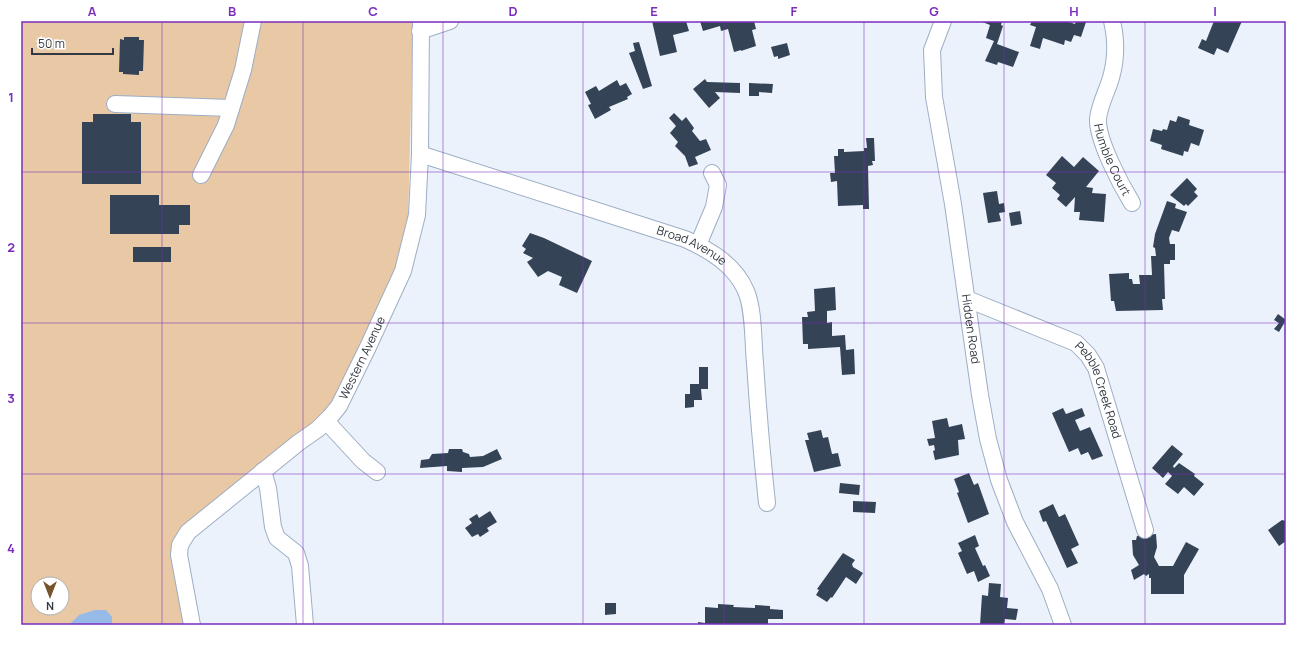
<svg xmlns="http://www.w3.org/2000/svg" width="1307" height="646" viewBox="0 0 1307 646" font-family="Manrope,sans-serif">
  <rect width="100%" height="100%" fill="#ebf2fc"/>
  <path fill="#e8c8a5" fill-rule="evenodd" d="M 21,21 L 416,21 L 413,22 L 408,223 L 397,269 L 338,398 L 310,426 L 185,527 L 188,625 L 21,625 ZM 38,584 L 62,584 L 62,608 L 38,608 Z"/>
  <path fill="#97bbe9" d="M 95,610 L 106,610 L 112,617 L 112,625 L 69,625 L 79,615 Z"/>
  <path fill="#344356" d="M 652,21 L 686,21 L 689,31 L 673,35 L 677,52 L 660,56 Z
    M 700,21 L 754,21 L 756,29 L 752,30 L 756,46 L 741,51 L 741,50 L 734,52 L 728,29 L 721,31 L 720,26 L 703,31 Z
    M 980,21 L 1002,21 L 1001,25 L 1003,26 L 997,44 L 1019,52 L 1013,67 L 998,62 L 997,65 L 985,61 L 994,41 L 986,38 L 990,25 Z
    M 1032,21 L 1066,21 L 1075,24 L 1076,21 L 1086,22 L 1081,37 L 1074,35 L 1071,42 L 1065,40 L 1064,45 L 1043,38 L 1040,49 L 1030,46 L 1036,27 L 1030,25 Z
    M 1214,21 L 1242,21 L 1228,53 L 1217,48 L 1214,55 L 1198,48 L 1202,39 L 1206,41 Z
    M 124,37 L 139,37 L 139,40 L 144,40 L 143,71 L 139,71 L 139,75 L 123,74 L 123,72 L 119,72 L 120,39 L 124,40 Z
    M 639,42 L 652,86 L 643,89 L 629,53 L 635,51 L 633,43 Z
    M 787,43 L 790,55 L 778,59 L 778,56 L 774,57 L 771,47 Z
    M 705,79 L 707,82 L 740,83 L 740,93 L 715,92 L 720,98 L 709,108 L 693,89 Z
    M 617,80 L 620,86 L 626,83 L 632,94 L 627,97 L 628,99 L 609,107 L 611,110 L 595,119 L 588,105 L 591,104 L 585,92 L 596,86 L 599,91 Z
    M 749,83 L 773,84 L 772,93 L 759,92 L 759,96 L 749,96 Z
    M 674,113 L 682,121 L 686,117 L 694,128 L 692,131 L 700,141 L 706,139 L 711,150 L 695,157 L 698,164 L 689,167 L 685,156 L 675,146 L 678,142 L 670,133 L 676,126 L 669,118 Z
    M 93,114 L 131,114 L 131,122 L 141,122 L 141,184 L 82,184 L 82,122 L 93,122 Z
    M 1178,116 L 1190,120 L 1189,125 L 1204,130 L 1199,146 L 1191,143 L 1188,152 L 1184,151 L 1183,156 L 1161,149 L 1162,145 L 1150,141 L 1153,129 L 1162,131 L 1163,129 L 1167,130 L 1170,120 L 1176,122 Z
    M 866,138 L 874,138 L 875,161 L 872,161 L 873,165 L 868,166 L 869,209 L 863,209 L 863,205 L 838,206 L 837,181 L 831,182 L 830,173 L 835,173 L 834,156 L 838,156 L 838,149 L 844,149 L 844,152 L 864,151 L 864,148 L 867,148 Z
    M 1062,156 L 1074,167 L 1083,157 L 1099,171 L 1086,187 L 1093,188 L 1092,193 L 1106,194 L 1104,222 L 1079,220 L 1080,212 L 1074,212 L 1075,197 L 1066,207 L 1057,199 L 1060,195 L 1052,188 L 1056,183 L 1046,175 Z
    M 1187,178 L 1197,189 L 1194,192 L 1198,196 L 1188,206 L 1186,204 L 1184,206 L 1170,195 Z
    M 997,191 L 999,204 L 1004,203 L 1005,212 L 999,213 L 1001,221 L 988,223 L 983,193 Z
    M 110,195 L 159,195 L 159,205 L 190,205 L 190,225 L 179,225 L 179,234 L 110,234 Z
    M 1167,201 L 1176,204 L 1175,208 L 1187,212 L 1179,232 L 1172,230 L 1169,238 L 1170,244 L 1175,244 L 1175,260 L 1170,260 L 1170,264 L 1164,264 L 1165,299 L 1162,299 L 1163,310 L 1116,311 L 1114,301 L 1111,301 L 1109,274 L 1129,273 L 1129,279 L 1132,279 L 1133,284 L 1140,284 L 1139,275 L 1152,275 L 1151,256 L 1156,256 L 1155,248 L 1153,247 L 1155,234 Z
    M 1020,211 L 1022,224 L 1011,226 L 1009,213 Z
    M 530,233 L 544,238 L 592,261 L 577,293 L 559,285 L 562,277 L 548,271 L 538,277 L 527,262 L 533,258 L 523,253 L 526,249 L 522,246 Z
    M 133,247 L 171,247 L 171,262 L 133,262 Z
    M 835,287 L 836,310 L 827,311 L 827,323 L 832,322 L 832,336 L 845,335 L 846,350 L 854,349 L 855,374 L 842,375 L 840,347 L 808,349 L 808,344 L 803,344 L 802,317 L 808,317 L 807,312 L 815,311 L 814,289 Z
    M 1278,314 L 1286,320 L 1279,332 L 1274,329 L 1279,323 L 1274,320 Z
    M 699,367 L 708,367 L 708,389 L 701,389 L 702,400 L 694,400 L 694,407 L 685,408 L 685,394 L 690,394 L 690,384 L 699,384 Z
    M 1063,408 L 1066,414 L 1082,408 L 1085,416 L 1075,420 L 1080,431 L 1090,427 L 1103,456 L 1092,460 L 1088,452 L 1081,455 L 1078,448 L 1069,452 L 1052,413 Z
    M 947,418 L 949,427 L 962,424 L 965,439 L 958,440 L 959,455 L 935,460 L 933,451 L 935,450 L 934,445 L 929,446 L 927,439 L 935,438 L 932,421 Z
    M 821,430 L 823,438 L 828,437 L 832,454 L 838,453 L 841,466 L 814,472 L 805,440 L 809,440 L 807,433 Z
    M 1172,445 L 1183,454 L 1173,466 L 1174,468 L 1179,463 L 1195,474 L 1194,476 L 1204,484 L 1194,496 L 1184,487 L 1178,494 L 1165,484 L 1172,476 L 1168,472 L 1163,478 L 1152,468 Z
    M 449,449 L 462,449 L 463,452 L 469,454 L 470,457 L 483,456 L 497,449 L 502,459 L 483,467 L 462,468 L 462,472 L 447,471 L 447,466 L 420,468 L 421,460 L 429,459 L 432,454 L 448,453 Z
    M 969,473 L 974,485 L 978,483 L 989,514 L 968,523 L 957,493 L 959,492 L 954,479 Z
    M 840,483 L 860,485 L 859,495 L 839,493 Z
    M 853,501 L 876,502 L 875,513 L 853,512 Z
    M 1053,504 L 1059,517 L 1065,514 L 1079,545 L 1071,549 L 1078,563 L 1067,568 L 1046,521 L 1043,522 L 1039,511 Z
    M 490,511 L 497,522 L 487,528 L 489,531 L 480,537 L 478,534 L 472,537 L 465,528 L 472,523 L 469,519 L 477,514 L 479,518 Z
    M 1282,520 L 1286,521 L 1286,541 L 1279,546 L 1268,530 Z
    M 1156,534 L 1157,547 L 1154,557 L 1159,566 L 1173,566 L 1186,542 L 1199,549 L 1184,575 L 1184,594 L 1151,594 L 1151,578 L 1149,578 L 1149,574 L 1146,576 L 1144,574 L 1134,580 L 1131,570 L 1139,565 L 1133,555 L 1132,540 L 1136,540 L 1137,536 Z
    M 975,535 L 979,546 L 975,548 L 983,566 L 985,565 L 990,576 L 978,582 L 974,571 L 967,574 L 958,553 L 962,551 L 958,543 Z
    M 843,553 L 855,560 L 852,564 L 853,567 L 863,573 L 856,584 L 846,577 L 832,598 L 831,597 L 827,602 L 816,595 L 819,590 L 817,589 Z
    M 989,583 L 1001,584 L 1000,597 L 1008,598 L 1007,608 L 1018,609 L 1016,620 L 1005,619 L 1004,625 L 980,625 L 982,595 L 988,596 Z
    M 605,603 L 616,603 L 616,614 L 605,615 Z
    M 718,604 L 734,605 L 733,607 L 755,608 L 755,605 L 770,606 L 770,609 L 783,610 L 783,619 L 768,619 L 768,625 L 698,625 L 698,622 L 705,623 L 705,607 L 718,608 Z"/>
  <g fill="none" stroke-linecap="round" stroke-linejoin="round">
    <g stroke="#9daec5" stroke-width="18">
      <g id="minor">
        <path id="s1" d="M 943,21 L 932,50 L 934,97 L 953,204 L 980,395 L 988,439 L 999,480 L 1015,522 L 1050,589 L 1063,625"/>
        <path id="s2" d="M 1112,21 C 1117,42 1116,64 1109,84 C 1105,95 1099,107 1098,119 C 1097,140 1121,185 1132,203"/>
        <path d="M 420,31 L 450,21"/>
        <path d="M 115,104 L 231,108"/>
        <path id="s3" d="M 420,154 L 685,239 C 710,250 735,265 746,291 C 754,309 753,343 755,363 C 758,410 762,456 767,503"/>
        <path d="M 201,175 L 226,125 L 243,70 L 253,21"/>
        <path d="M 698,245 L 714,207 L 718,185 L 712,173"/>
        <path id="s4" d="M 967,299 L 1076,343 L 1088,355 L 1096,368 L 1145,530"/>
        <path d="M 326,421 L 363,461 L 377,472"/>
        <path d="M 263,471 L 268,488 L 273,527 L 277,538 L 296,553 L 300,566 L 305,625"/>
        <path id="s5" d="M 192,625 L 179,555 L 180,545 L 188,532 L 298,443 L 318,429 L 330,417 L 339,406 L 368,347 L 403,271 L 417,215 L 420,154 L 421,21"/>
      </g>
    </g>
    <use href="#minor" stroke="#fff" stroke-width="16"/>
  </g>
  <path fill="none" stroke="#7b2cbf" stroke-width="1" stroke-opacity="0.55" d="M 162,21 L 162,625M 303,21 L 303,625M 443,21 L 443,625M 583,21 L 583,625M 724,21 L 724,625M 864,21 L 864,625M 1004,21 L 1004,625M 1145,21 L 1145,625M 21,172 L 1286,172M 21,323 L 1286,323M 21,474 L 1286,474"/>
  <g text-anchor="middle" stroke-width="4" stroke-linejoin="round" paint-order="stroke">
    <g font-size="12" fill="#323942" stroke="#fff">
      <text dy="4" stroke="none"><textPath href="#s2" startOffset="144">Humble Court</textPath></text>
      <text dy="4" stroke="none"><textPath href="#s3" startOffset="287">Broad Avenue</textPath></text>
      <text dy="4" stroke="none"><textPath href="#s1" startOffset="313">Hidden Road</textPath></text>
      <text dy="4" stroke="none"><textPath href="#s5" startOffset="347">Western Avenue</textPath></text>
      <text dy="4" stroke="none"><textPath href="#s4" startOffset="171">Pebble Creek Road</textPath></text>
    </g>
  </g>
  <rect width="1307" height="646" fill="none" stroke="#ffffff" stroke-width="44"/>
  <g transform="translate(50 596) rotate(180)"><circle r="19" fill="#ffffff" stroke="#adb0b3"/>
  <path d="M0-3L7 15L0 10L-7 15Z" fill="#75532b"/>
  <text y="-6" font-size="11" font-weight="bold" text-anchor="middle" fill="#323942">N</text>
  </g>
  <path d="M32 48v6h81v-6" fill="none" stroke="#323942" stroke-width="2"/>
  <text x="38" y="48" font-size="12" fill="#323942" stroke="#ffffff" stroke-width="3" paint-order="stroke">50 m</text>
  <rect x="22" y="22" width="1263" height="602" fill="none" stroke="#7b2cbf" stroke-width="1.5"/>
  <g font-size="13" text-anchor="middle" font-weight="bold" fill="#7b2cbf">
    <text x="92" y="16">A</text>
    <text x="232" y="16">B</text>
    <text x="373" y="16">C</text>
    <text x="513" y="16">D</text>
    <text x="654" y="16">E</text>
    <text x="794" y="16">F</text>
    <text x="934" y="16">G</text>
    <text x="1074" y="16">H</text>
    <text x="1215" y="16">I</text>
    <text x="11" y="102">1</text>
    <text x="11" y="252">2</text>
    <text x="11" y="403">3</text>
    <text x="11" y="553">4</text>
  </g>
</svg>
